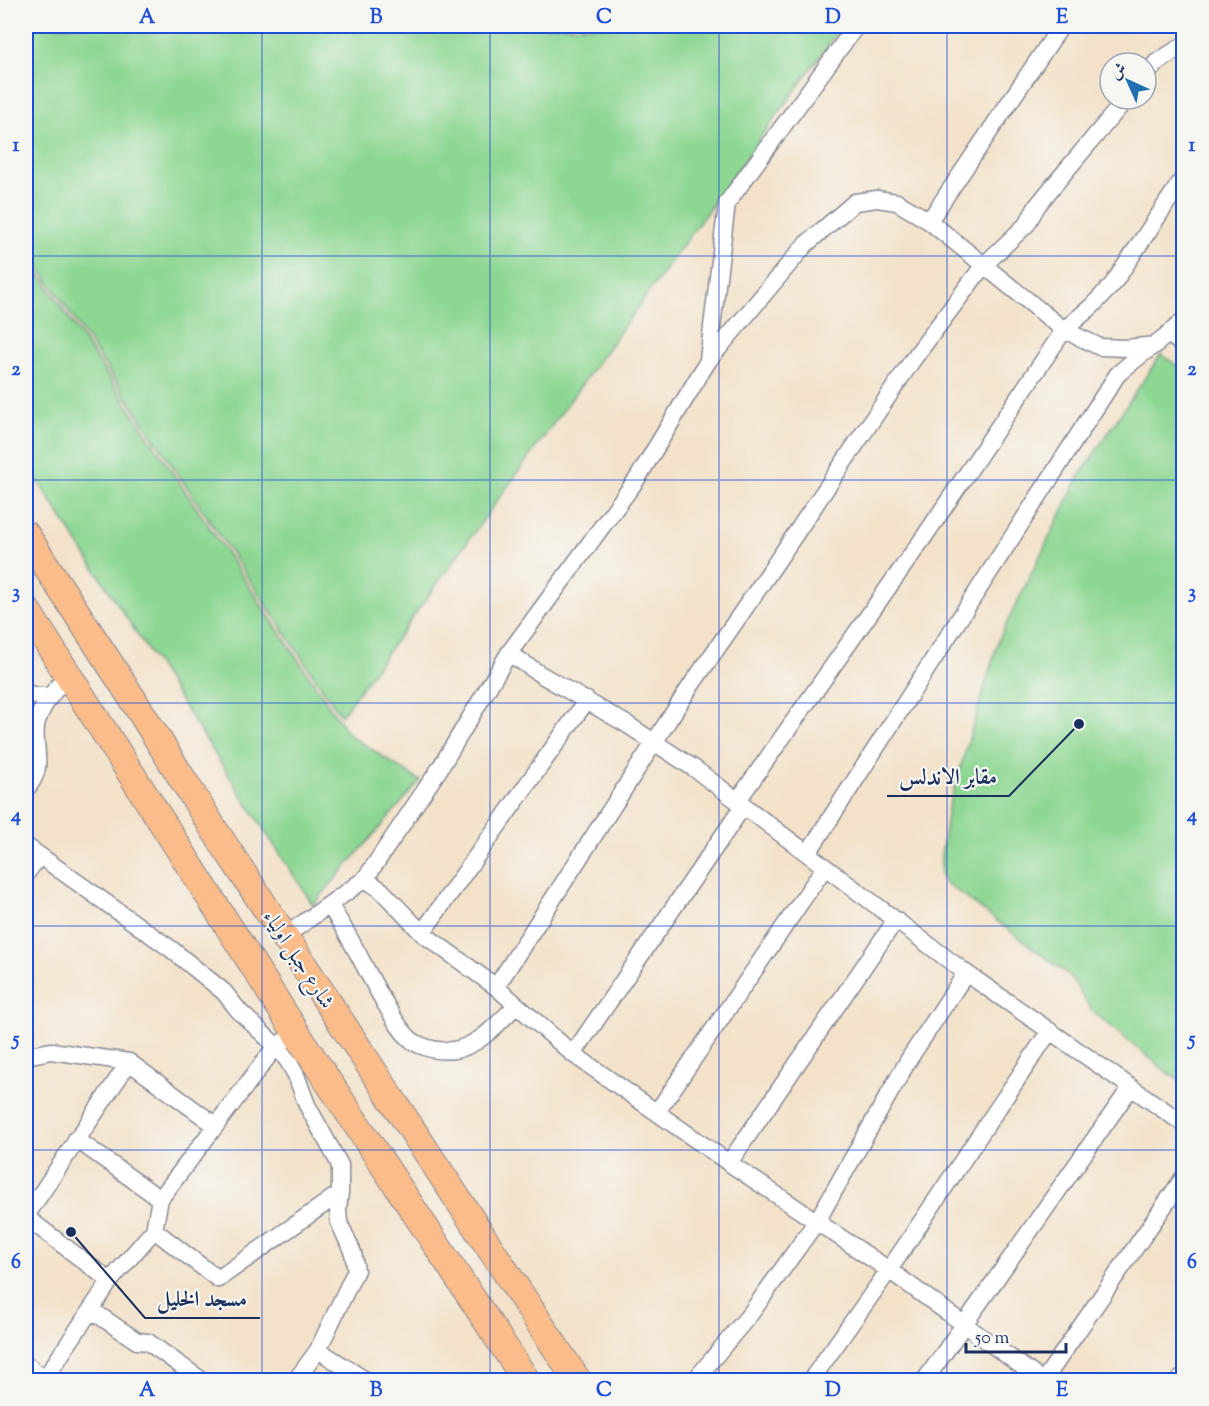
<svg xmlns="http://www.w3.org/2000/svg" width="1209" height="1406" viewBox="0 0 1209 1406" font-family="'Sorts Mill Goudy',Amiri,serif">
  <rect width="100%" height="100%" fill="#f6f6f2"/>
  <filter id="ink" filterUnits="userSpaceOnUse"><feTurbulence type="fractalNoise" baseFrequency=".0167" numOctaves="2"/><feDisplacementMap in="SourceGraphic" scale="12" xChannelSelector="R" yChannelSelector="G"/><feConvolveMatrix kernelMatrix="1 2 1 2 8 2 1 2 1" color-interpolation-filters="sRGB"/></filter>
  <filter id="wash" filterUnits="userSpaceOnUse"><feTurbulence type="fractalNoise" baseFrequency=".008" numOctaves="4" result="noise"/><feDisplacementMap in="SourceGraphic" scale="24" xChannelSelector="R" yChannelSelector="G"/><feGaussianBlur stdDeviation="1.35" result="paint"/><feColorMatrix in="noise" values="0 0 0 0 0 0 0 0 0 0 0 0 0 0 0 0 0 1.4 0 .05"/><feComposite in="paint" operator="in"/></filter>
  <g filter="url(#wash)">
    <rect width="100%" height="100%" fill="#f3e2c9"/>
    <path fill="#8dd793" stroke="#548378" stroke-width="1.5" d="M 26,26 L 842,26 L 341,716 L 26,248 Z
      M 26,254 L 348,734 L 420,781 L 313,905 L 26,463 Z
      M 1161,354 L 1184,371 L 1183,1082 L 1169,1074 L 1092,1011 L 1070,976 L 945,882 L 941,876 L 941,855 L 948,809 L 999,639 L 1080,475 Z"/>
  </g>
  <g filter="url(#ink)">
    <g fill="none" stroke-linecap="round" stroke-linejoin="round">
      <g stroke="#878894" stroke-width="19">
        <path id="minor" d="M 1146,75 L 1157,62 L 1184,45
          M 929,221 L 1061,26
          M 1170,334 L 1184,347
          M 708,360 L 727,203 L 856,26
          M 509,653 L 540,674 L 628,725 L 695,769 L 966,973 L 1184,1124
          M 26,694 L 49,697
          M 26,789 C 46,768 33,750 36,726 C 39,708 56,688 68,675
          M 738,800 L 924,537 L 1064,330 L 1092,306 L 1113,284 L 1184,177
          M 26,846 L 171,949 L 224,992 L 239,1011 L 276,1046 L 288,1061 L 296,1075 L 307,1105 L 340,1165 L 340,1193 L 338,1210 L 339,1222 L 353,1253 L 356,1270 L 318,1350 L 296,1380
          M 808,853 L 1117,375 C 1138,355 1163,341 1184,320
          M 26,874 L 39,856
          M 365,879 L 381,890 L 422,933 L 496,987 L 573,1054 L 729,1163 L 889,1270 L 1041,1380
          M 329,905 C 351,936 366,972 386,1005 C 393,1017 402,1034 414,1042 C 431,1052 454,1054 471,1044 C 488,1036 503,1018 517,1005
          M 422,933 L 587,700
          M 285,936 L 365,879 L 440,768 L 509,653 L 637,479 L 708,361 L 805,245 L 855,202 L 877,199 L 897,202 L 929,221 L 1064,330 L 1100,347 L 1126,348 L 1156,345
          M 496,987 L 690,687 L 765,579 L 914,358 L 983,266 L 1027,224 L 1037,206 L 1054,185 L 1126,99
          M 573,1054 L 744,805
          M 26,1056 L 51,1051 L 129,1062 L 215,1125
          M 657,1112 L 825,867
          M 76,1139 L 160,1199
          M 729,1163 L 895,921
          M 26,1216 L 129,1062
          M 26,1217 L 110,1281
          M 154,1230 L 218,1279 L 340,1193
          M 91,1310 L 137,1341 L 148,1342 L 201,1380
          M 318,1350 L 365,1380
          M 44,1380 L 110,1281 L 154,1230 L 160,1199 L 276,1046 L 284,1041
          M 695,1380 L 751,1313 L 817,1221 L 909,1059 L 966,973
          M 811,1380 L 889,1270 L 1049,1032
          M 925,1380 L 1131,1087
          M 1044,1380 L 1184,1177"/>
      </g>
      <g stroke="#878894" stroke-width="22">
        <path id="tertiary" d="M 26,1367 L 45,1380
          M 1182,1380 L 1184,1378"/>
      </g>
      <g stroke="#878894" stroke-width="29">
        <path id="trunk" d="M 26,535 L 132,698 L 215,831 L 577,1380
          M 26,609 L 306,1048 L 526,1380"/>
      </g>
      <use href="#minor" stroke="#fff" stroke-width="16"/>
      <use href="#tertiary" stroke="#fff" stroke-width="20"/>
      <use href="#trunk" stroke="#f9bc8a" stroke-width="27"/>
    </g>
  </g>
  <path fill="none" stroke="#1d4ed8" stroke-width="1.5" stroke-opacity="0.55" d="M 262,26 L 262,1380M 490,26 L 490,1380M 719,26 L 719,1380M 947,26 L 947,1380M 26,256 L 1184,256M 26,480 L 1184,480M 26,703 L 1184,703M 26,926 L 1184,926M 26,1150 L 1184,1150"/>
  <g text-anchor="middle" stroke-width="4.5" stroke-linejoin="round" paint-order="stroke">
    <g font-size="21" fill="#1b2f5e" stroke="#f6f6f2">
      <text transform="translate(299 959) rotate(57)" y="7">شارع جبل اولياء</text>
    </g>
  </g>
  <path fill="none" stroke="#1b2f5e" stroke-width="2" d="M1079 724L1009 796H887M71 1232L145 1318H260"/>
  <g fill="#1b2f5e" stroke="#f6f6f2" stroke-width="2">
    <circle cx="1079" cy="724" r="6"/>
    <circle cx="71" cy="1232" r="6"/>
  </g>
  <g font-size="22" text-anchor="middle" font-weight="bold" fill="#1b2f5e" stroke="#f6f6f2" stroke-width="4.5" stroke-linejoin="round" paint-order="stroke">
    <text x="948" y="784">مقابر الاندلس</text>
    <text x="202" y="1306">مسجد الخليل</text>
  </g>
  <rect width="1209" height="1406" fill="none" stroke="#f6f6f2" stroke-width="66"/>
  <g transform="translate(1128 81) rotate(315)"><circle r="28" fill="#f6f6f2" stroke="#9ea6b7" stroke-width="1.5"/>
  <path d="M0-4.5L10 22L0 15L-10 22Z" fill="#1f6fb2"/>
  <text y="-9" font-size="16" font-weight="bold" text-anchor="middle" fill="#1b2f5e">ش</text>
  </g>
  <path d="M966 1343v9h100v-9" fill="none" stroke="#1b2f5e" stroke-width="3"/>
  <text x="975" y="1343" font-size="18" fill="#1b2f5e" stroke="#f6f6f2" stroke-width="4.5" paint-order="stroke">50 m</text>
  <rect x="33" y="33" width="1143" height="1340" fill="none" stroke="#1d4ed8" stroke-width="2"/>
  <g font-size="20" text-anchor="middle" font-weight="bold" fill="#1d4ed8">
    <text x="147" y="23">A</text>
    <text x="376" y="23">B</text>
    <text x="604" y="23">C</text>
    <text x="833" y="23">D</text>
    <text x="1062" y="23">E</text>
    <text x="16" y="151">1</text>
    <text x="1192" y="151">1</text>
    <text x="16" y="375">2</text>
    <text x="1192" y="375">2</text>
    <text x="16" y="598">3</text>
    <text x="1192" y="598">3</text>
    <text x="16" y="821">4</text>
    <text x="1192" y="821">4</text>
    <text x="16" y="1045">5</text>
    <text x="1192" y="1045">5</text>
    <text x="16" y="1268">6</text>
    <text x="1192" y="1268">6</text>
    <text x="147" y="1396">A</text>
    <text x="376" y="1396">B</text>
    <text x="604" y="1396">C</text>
    <text x="833" y="1396">D</text>
    <text x="1062" y="1396">E</text>
  </g>
</svg>
